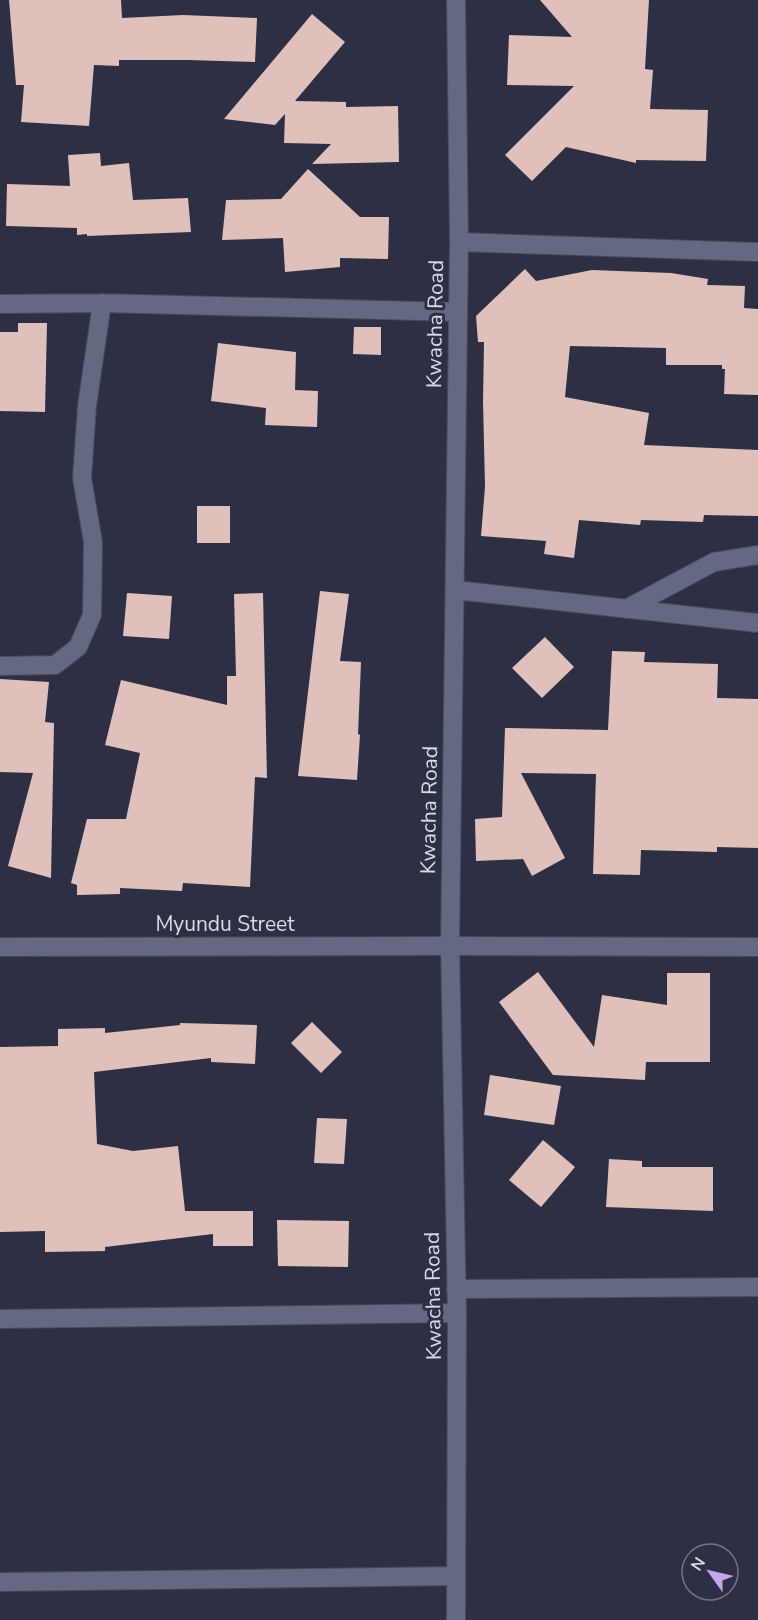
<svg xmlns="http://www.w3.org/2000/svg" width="758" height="1620" viewBox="0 0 758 1620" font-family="'Nunito Sans',sans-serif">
  <rect width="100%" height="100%" fill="#2d3045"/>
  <path fill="#e0c0ba" d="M 9,0 L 121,0 L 122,18 L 183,15 L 257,18 L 255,62 L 188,60 L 119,60 L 119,66 L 94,65 L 89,126 L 21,122 L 24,85 L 16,85 Z
    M 540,0 L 649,0 L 645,69 L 653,70 L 650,109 L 708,110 L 706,161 L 636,160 L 636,163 L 566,147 L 532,181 L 505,155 L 574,86 L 507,85 L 509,35 L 572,37 Z
    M 312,14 L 345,42 L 295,101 L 346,102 L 346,107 L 398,106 L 399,162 L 312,164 L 331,144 L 284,143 L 285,114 L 275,125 L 224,119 Z
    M 100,153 L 101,166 L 129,163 L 133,200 L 188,198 L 191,232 L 87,236 L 87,234 L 77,235 L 77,228 L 6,226 L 7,184 L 70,186 L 68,155 Z
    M 308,169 L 360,217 L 389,217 L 388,259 L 340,258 L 340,267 L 285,272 L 283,238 L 222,240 L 226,200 L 281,199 Z
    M 525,269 L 536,281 L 592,270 L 671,273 L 708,279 L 707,285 L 745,286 L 744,308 L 758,309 L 758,395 L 724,394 L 725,369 L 722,369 L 722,365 L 666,365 L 666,348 L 570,346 L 565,397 L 649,413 L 644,445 L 758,450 L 758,516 L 704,515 L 703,522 L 641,520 L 640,525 L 579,520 L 574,558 L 544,554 L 546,541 L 481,536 L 485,487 L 483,401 L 484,342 L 478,342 L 476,316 Z
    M 18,323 L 47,323 L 45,412 L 0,411 L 0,332 L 18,332 Z
    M 354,327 L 381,327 L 381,355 L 353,354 Z
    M 218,343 L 296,352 L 295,390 L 318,391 L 317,427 L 265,425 L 266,408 L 211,401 Z
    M 197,506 L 230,506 L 230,543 L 197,543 Z
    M 320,591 L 349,594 L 340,661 L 361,662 L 358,734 L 360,735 L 357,780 L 298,776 Z
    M 127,593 L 172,596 L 169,639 L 123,636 Z
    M 263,593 L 267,778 L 255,777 L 250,887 L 183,883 L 182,891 L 120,888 L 120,894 L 77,895 L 77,885 L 71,883 L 87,819 L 126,819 L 140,753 L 105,745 L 121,680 L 227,705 L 227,676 L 236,676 L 234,594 Z
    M 545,637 L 574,667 L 542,698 L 512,668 Z
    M 612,651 L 645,652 L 644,662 L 718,664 L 717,698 L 758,699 L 758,848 L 717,847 L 717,852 L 641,850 L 640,875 L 593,874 L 596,774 L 521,773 L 565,858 L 532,876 L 523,859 L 476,861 L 475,819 L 502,817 L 505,728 L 608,730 Z
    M 0,679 L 49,682 L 45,722 L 54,723 L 51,878 L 8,866 L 33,773 L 0,772 Z
    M 538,972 L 594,1047 L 602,995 L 667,1005 L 667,973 L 710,973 L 710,1062 L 646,1062 L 645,1080 L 553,1075 L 499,1002 Z
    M 312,1022 L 342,1052 L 321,1073 L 291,1043 Z
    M 180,1023 L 257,1025 L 255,1064 L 211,1062 L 211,1058 L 94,1072 L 97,1144 L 133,1151 L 178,1146 L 185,1211 L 253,1211 L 253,1246 L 213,1246 L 213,1234 L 105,1247 L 105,1251 L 45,1252 L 45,1231 L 0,1232 L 0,1047 L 58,1046 L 58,1029 L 105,1028 L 105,1033 L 180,1025 Z
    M 490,1075 L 561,1086 L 554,1125 L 484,1115 Z
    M 317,1118 L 347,1119 L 344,1164 L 314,1163 Z
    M 543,1140 L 575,1167 L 541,1207 L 509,1180 Z
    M 609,1159 L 642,1161 L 642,1167 L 713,1167 L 713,1211 L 606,1207 Z
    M 277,1220 L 349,1221 L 348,1267 L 278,1266 Z"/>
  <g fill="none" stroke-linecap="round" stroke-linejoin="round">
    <g stroke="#484b5c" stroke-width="20">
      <path id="minor" d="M 459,242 L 758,252
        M 0,304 L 102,303 L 458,312
        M 455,590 L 758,623
        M 626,609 L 714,562 L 758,555
        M 0,666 L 55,665 L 78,647 L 92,615 L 93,542 L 82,478 L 87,406 L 102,303
        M 450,946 L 758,947
        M 456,1289 L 758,1287
        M 0,1319 L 457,1313
        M 0,1582 L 456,1576"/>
    </g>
    <g stroke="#484b5c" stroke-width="20">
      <path id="tertiary" d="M 0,947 L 450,946"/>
    </g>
    <g stroke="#484b5c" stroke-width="20">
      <path id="secondary" d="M 456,0 L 459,242 L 450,946 L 457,1313 L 456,1620"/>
    </g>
    <use href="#minor" stroke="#646880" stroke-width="18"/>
    <use href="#tertiary" stroke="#646880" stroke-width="18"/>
    <use href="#secondary" stroke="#646880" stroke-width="18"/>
  </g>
  <g text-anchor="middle" stroke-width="6" stroke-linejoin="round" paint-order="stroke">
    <g font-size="21" fill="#d9dbe9" stroke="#2d3045">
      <text transform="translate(435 324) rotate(-89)" y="7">Kwacha Road</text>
      <text transform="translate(429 810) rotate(-89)" y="7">Kwacha Road</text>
      <text x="225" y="931">Myundu Street</text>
      <text transform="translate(433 1296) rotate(-91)" y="7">Kwacha Road</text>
    </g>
  </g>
  <g transform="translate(710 1572) rotate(304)"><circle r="28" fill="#2d3045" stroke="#727487" stroke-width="1.5"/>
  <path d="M0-4.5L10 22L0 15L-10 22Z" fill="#c7a6ef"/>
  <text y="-9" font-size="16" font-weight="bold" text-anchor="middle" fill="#d9dbe9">N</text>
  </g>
</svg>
